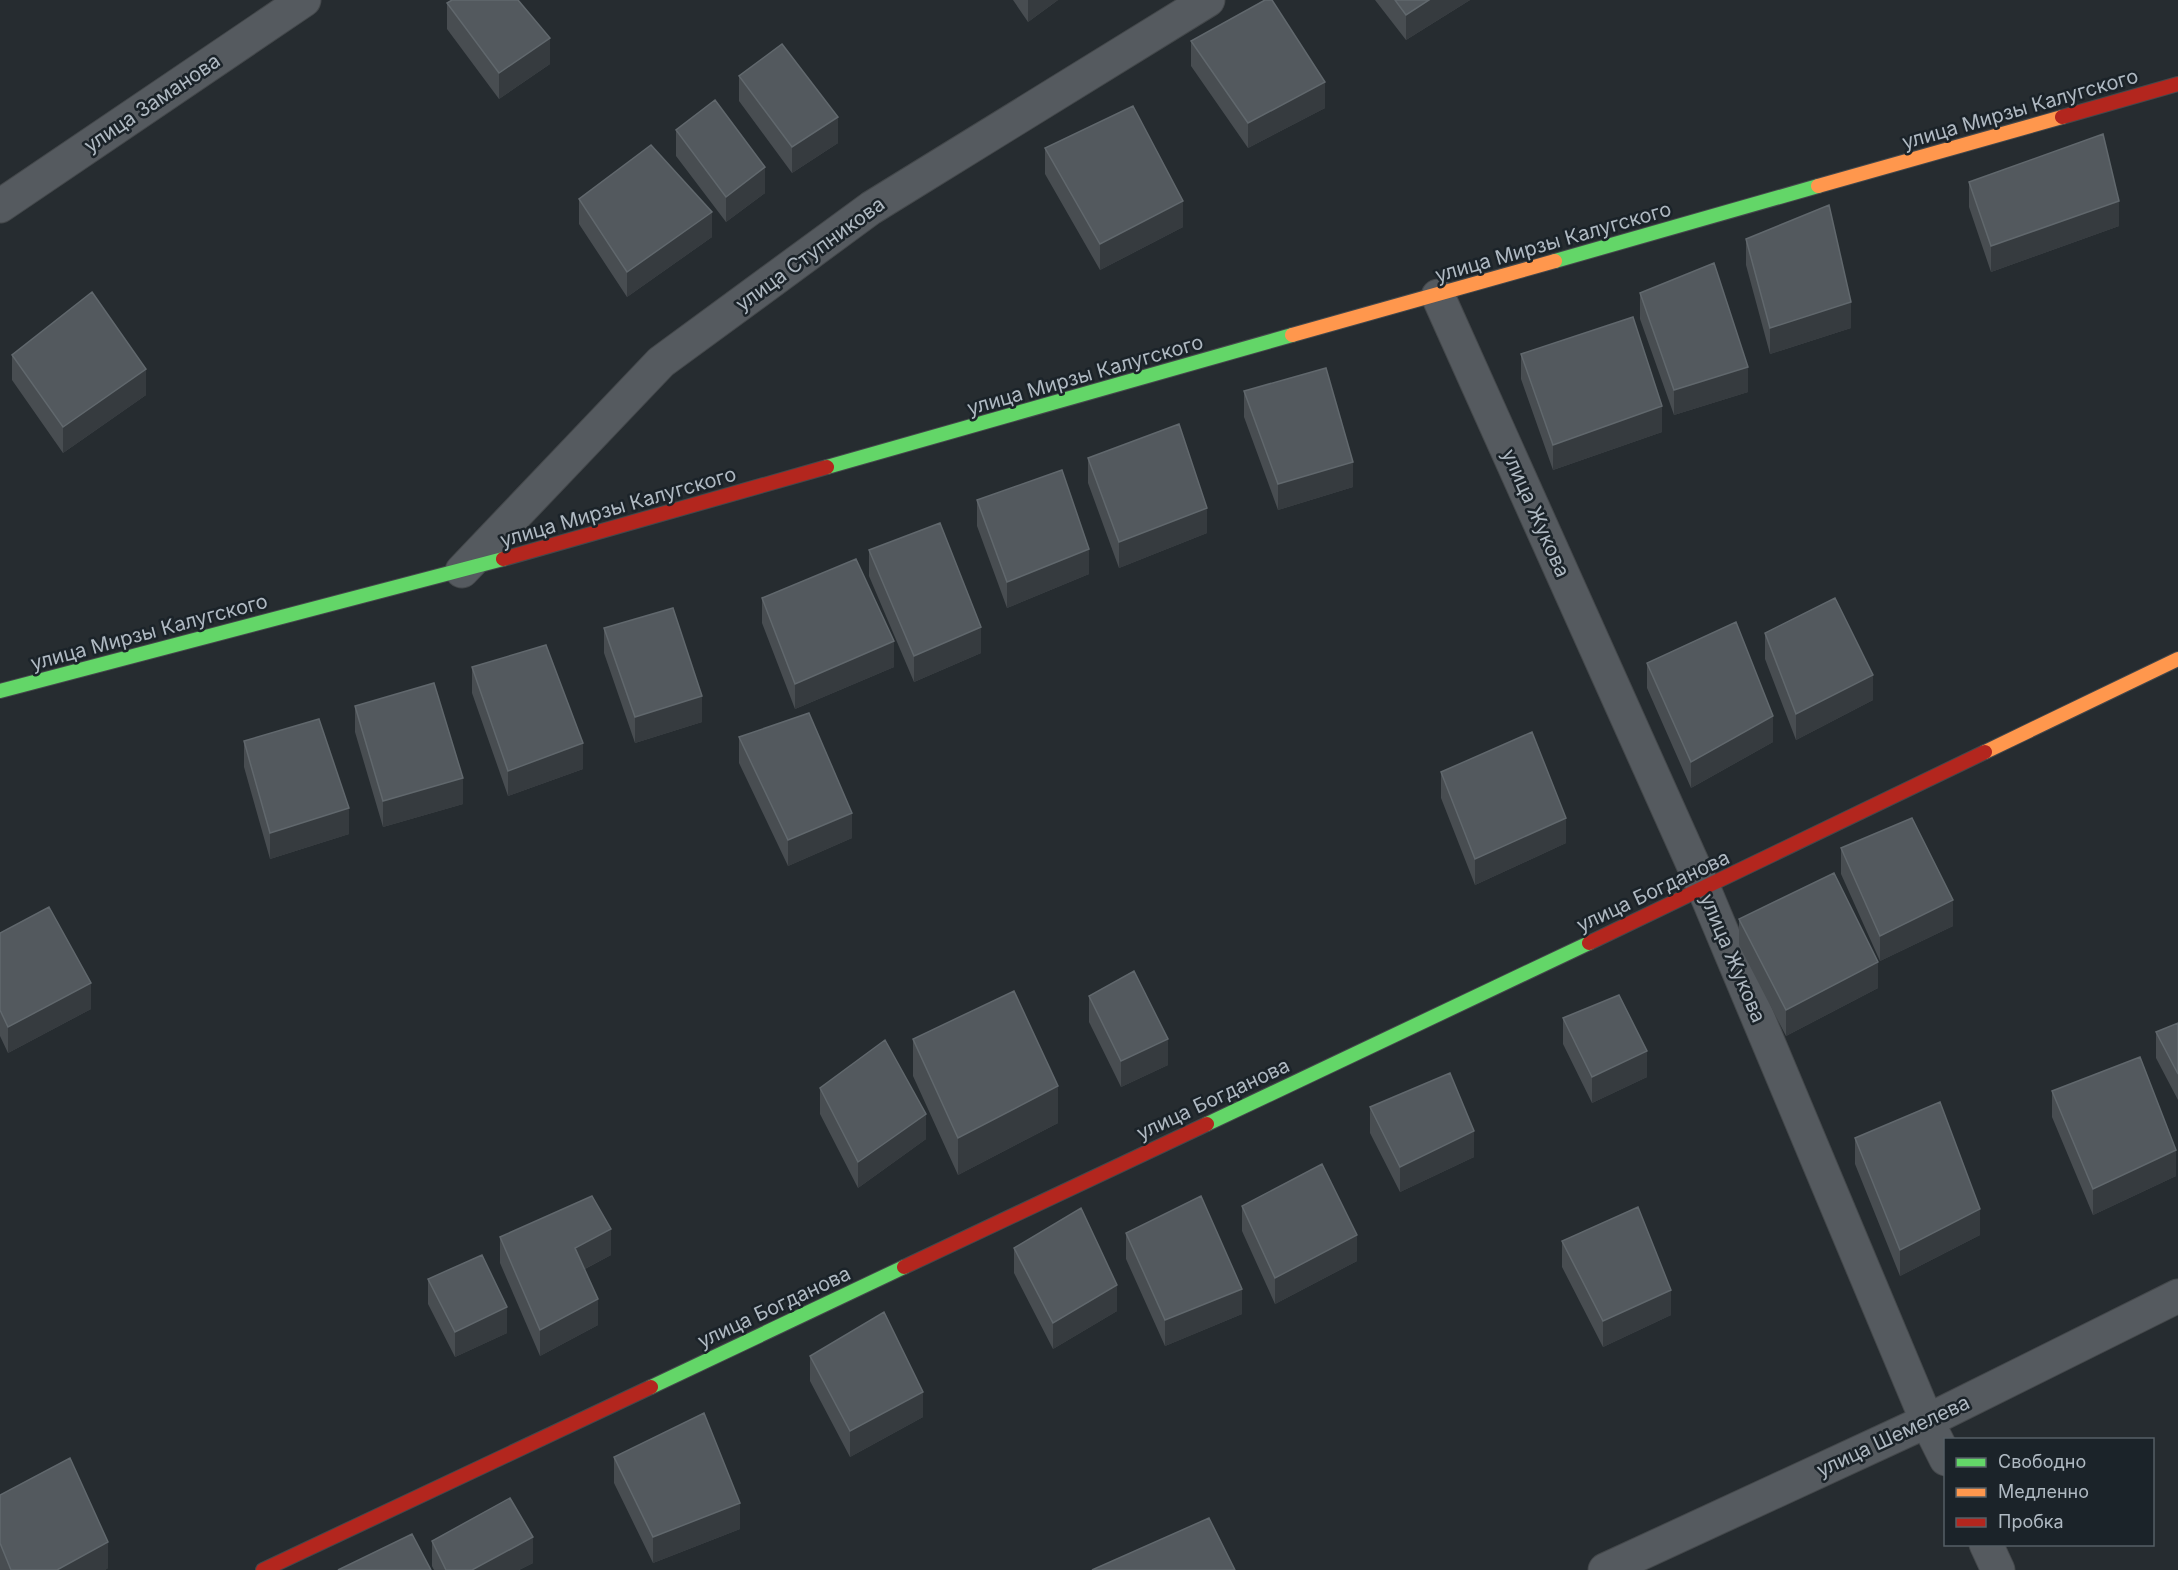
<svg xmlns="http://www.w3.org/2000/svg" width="2178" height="1570" viewBox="0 0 2178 1570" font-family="Inter,sans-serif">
  <rect width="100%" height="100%" fill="#262c30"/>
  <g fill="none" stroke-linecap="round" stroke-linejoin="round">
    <g stroke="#44484b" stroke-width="35">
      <path id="street" d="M 0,206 L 304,0
        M 1438,296 L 1704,889 L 1927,1421 L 1946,1459
        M 462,571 L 661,362 L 871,208 L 1208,0
        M 1986,1544 L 1998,1570
        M 1605,1570 L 1927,1421 L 2178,1296"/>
    </g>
    <g stroke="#44484b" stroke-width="16">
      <path id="fast" d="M 1555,261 L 1818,186
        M 827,467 L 1292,335
        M 0,691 L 503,559
        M 1207,1124 L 1589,943
        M 651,1387 L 904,1267"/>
    </g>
    <g stroke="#44484b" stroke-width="16">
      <path id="slow" d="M 1818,186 L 2062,117
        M 1292,335 L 1555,261
        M 1985,752 L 2178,659"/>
    </g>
    <g stroke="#44484b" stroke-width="16">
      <path id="jam" d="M 2062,117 L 2178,84
        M 503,559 L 827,467
        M 1589,943 L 1985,752
        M 904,1267 L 1207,1124
        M 263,1570 L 651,1387"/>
    </g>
    <use href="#street" stroke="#555a5f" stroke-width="33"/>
    <use href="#fast" stroke="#63d668" stroke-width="14"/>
    <use href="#slow" stroke="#ff974d" stroke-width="14"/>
    <use href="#jam" stroke="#b3261e" stroke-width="14"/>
  </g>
  <path fill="#484d51" d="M 1013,0 L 1058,0 L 1028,22 Z
    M 1375,0 L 1470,0 L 1406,40 Z
    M 447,3 L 550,64 L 499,99 L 447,29 Z
    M 1191,41 L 1325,108 L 1248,148 L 1191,66 Z
    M 739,76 L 838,143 L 792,173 L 739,101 Z
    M 676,130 L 765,193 L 726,222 L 676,156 Z
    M 1045,148 L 1183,227 L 1100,270 L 1045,174 Z
    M 1969,182 L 2119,226 L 1991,272 L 1969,207 Z
    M 579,199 L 712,237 L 627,297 L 579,224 Z
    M 1746,239 L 1851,328 L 1770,354 L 1746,265 Z
    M 1640,293 L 1748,392 L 1674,415 L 1640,319 Z
    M 1521,354 L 1662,432 L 1553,470 L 1521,379 Z
    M 12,355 L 146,395 L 63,453 L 12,380 Z
    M 1244,391 L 1353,487 L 1278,510 L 1244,417 Z
    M 1088,458 L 1207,533 L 1119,568 L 1088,483 Z
    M 977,500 L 1089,574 L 1007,608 L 977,526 Z
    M 869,550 L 981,653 L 914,682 L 869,576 Z
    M 762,598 L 894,667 L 795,709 L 762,623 Z
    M 604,628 L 702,722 L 635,743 L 604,653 Z
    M 1765,633 L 1873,700 L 1796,740 L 1765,659 Z
    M 1647,663 L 1773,742 L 1691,788 L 1647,688 Z
    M 472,667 L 583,769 L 508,796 L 472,693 Z
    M 355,706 L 463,804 L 383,827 L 355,732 Z
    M 739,737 L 852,838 L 788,866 L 739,763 Z
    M 244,741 L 349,834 L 270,859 L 244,767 Z
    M 1441,772 L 1566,843 L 1475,885 L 1441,798 Z
    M 1841,848 L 1953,926 L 1880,961 L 1841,874 Z
    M 1739,919 L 1878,988 L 1786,1036 L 1739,945 Z
    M 0,933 L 91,1009 L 8,1053 L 0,1036 Z
    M 1089,996 L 1168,1065 L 1121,1087 L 1089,1022 Z
    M 1563,1018 L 1647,1077 L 1592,1103 L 1563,1044 Z
    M 2178,1023 L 2178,1100 L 2156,1058 L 2156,1032 Z
    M 913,1039 L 1058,1123 L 958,1175 L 913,1076 Z
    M 820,1088 L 926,1139 L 858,1188 L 820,1114 Z
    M 2052,1091 L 2176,1176 L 2093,1215 L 2052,1117 Z
    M 1370,1107 L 1474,1157 L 1400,1192 L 1370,1133 Z
    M 1855,1138 L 1980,1235 L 1900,1276 L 1855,1164 Z
    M 1242,1206 L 1357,1261 L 1275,1304 L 1242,1231 Z
    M 1126,1233 L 1242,1314 L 1165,1346 L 1126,1259 Z
    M 500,1237 L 611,1255 L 585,1269 L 598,1325 L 540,1356 L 500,1263 Z
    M 1562,1241 L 1671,1315 L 1603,1347 L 1562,1267 Z
    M 1014,1248 L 1117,1311 L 1053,1349 L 1014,1273 Z
    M 428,1279 L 507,1333 L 455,1357 L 428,1304 Z
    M 810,1356 L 923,1417 L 850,1457 L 810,1381 Z
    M 614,1457 L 740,1529 L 653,1563 L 614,1483 Z
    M 0,1495 L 108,1568 L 105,1570 L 0,1570 Z
    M 432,1541 L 533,1563 L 519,1570 L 434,1570 L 432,1566 Z"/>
  <path fill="#363b3f" d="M 1028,0 L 1058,0 L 1028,22 Z
    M 1429,0 L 1470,0 L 1406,40 L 1406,15 Z
    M 550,38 L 550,64 L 499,99 L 499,73 Z
    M 1325,82 L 1325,108 L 1248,148 L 1248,123 Z
    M 838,117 L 838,143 L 792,173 L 792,147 Z
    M 765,167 L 765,193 L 726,222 L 726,197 Z
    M 1183,201 L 1183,227 L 1100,270 L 1100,244 Z
    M 2119,201 L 2119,226 L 1991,272 L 1991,246 Z
    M 712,212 L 712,237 L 627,297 L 627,272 Z
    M 1851,302 L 1851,328 L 1770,354 L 1770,328 Z
    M 1748,367 L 1748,392 L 1674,415 L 1674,390 Z
    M 146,369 L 146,395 L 63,453 L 63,427 Z
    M 1662,406 L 1662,432 L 1553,470 L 1553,445 Z
    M 1353,462 L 1353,487 L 1278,510 L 1278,484 Z
    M 1207,508 L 1207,533 L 1119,568 L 1119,542 Z
    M 1089,549 L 1089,574 L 1007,608 L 1007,582 Z
    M 981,627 L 981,653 L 914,682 L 914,656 Z
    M 894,641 L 894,667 L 795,709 L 795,684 Z
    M 1873,675 L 1873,700 L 1796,740 L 1796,714 Z
    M 702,696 L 702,722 L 635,743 L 635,717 Z
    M 1773,716 L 1773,742 L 1691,788 L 1691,762 Z
    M 583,743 L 583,769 L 508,796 L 508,771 Z
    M 463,778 L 463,804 L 383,827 L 383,801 Z
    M 349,808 L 349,834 L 270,859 L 270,833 Z
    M 852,813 L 852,838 L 788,866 L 788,840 Z
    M 1566,818 L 1566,843 L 1475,885 L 1475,859 Z
    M 1953,900 L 1953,926 L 1880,961 L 1880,936 Z
    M 1878,962 L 1878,988 L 1786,1036 L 1786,1010 Z
    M 91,983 L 91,1009 L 8,1053 L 8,1027 Z
    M 1168,1039 L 1168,1065 L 1121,1087 L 1121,1061 Z
    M 1647,1051 L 1647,1077 L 1592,1103 L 1592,1077 Z
    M 1058,1086 L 1058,1123 L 958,1175 L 958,1138 Z
    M 926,1114 L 926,1139 L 858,1188 L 858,1162 Z
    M 1474,1131 L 1474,1157 L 1400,1192 L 1400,1167 Z
    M 2176,1150 L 2176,1176 L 2093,1215 L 2093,1189 Z
    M 1980,1209 L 1980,1235 L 1900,1276 L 1900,1250 Z
    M 611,1229 L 611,1255 L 575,1274 L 575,1248 Z
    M 1357,1235 L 1357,1261 L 1275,1304 L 1275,1278 Z
    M 1117,1285 L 1117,1311 L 1053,1349 L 1053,1323 Z
    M 1242,1289 L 1242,1314 L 1165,1346 L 1165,1320 Z
    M 1671,1290 L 1671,1315 L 1603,1347 L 1603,1321 Z
    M 598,1299 L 598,1325 L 540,1356 L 540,1330 Z
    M 507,1307 L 507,1333 L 455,1357 L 455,1332 Z
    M 923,1392 L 923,1417 L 850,1457 L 850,1431 Z
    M 740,1503 L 740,1529 L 653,1563 L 653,1537 Z
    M 533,1537 L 533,1563 L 519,1570 L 472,1570 Z
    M 108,1542 L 108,1568 L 105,1570 L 57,1570 Z"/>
  <path fill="#53595e" stroke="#61686d" stroke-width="1.5" d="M 452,0 L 518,0 L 550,38 L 499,73 L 447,3 Z
    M 1265,0 L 1272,0 L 1325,82 L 1248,123 L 1191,41 Z
    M 1395,0 L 1429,0 L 1406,15 Z
    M 782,44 L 838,117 L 792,147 L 739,76 Z
    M 715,100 L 765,167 L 726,197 L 676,130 Z
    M 1133,106 L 1183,201 L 1100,244 L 1045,148 Z
    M 2103,134 L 2119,201 L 1991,246 L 1969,182 Z
    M 651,145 L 712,212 L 627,272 L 579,199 Z
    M 1829,205 L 1851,302 L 1770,328 L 1746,239 Z
    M 1714,263 L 1748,367 L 1674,390 L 1640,293 Z
    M 92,292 L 146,369 L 63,427 L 12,355 Z
    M 1633,317 L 1662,406 L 1553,445 L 1521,354 Z
    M 1326,368 L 1353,462 L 1278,484 L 1244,391 Z
    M 1179,424 L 1207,508 L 1119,542 L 1088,458 Z
    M 1062,470 L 1089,549 L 1007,582 L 977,500 Z
    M 940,523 L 981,627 L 914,656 L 869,550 Z
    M 856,559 L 894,641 L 795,684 L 762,598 Z
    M 1835,598 L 1873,675 L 1796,714 L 1765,633 Z
    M 673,608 L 702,696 L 635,717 L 604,628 Z
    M 1736,622 L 1773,716 L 1691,762 L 1647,663 Z
    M 546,645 L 583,743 L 508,771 L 472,667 Z
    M 434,683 L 463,778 L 383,801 L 355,706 Z
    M 809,713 L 852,813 L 788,840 L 739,737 Z
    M 319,719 L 349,808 L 270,833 L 244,741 Z
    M 1532,732 L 1566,818 L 1475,859 L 1441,772 Z
    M 1912,818 L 1953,900 L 1880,936 L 1841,848 Z
    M 1834,873 L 1878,962 L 1786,1010 L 1739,919 Z
    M 49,907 L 91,983 L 8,1027 L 0,1010 L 0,933 Z
    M 1134,971 L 1168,1039 L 1121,1061 L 1089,996 Z
    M 1014,991 L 1058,1086 L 958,1138 L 913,1039 Z
    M 1619,995 L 1647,1051 L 1592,1077 L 1563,1018 Z
    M 2178,1023 L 2178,1074 L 2156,1032 Z
    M 885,1040 L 926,1114 L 858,1162 L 820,1088 Z
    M 2140,1057 L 2176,1150 L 2093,1189 L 2052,1091 Z
    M 1450,1073 L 1474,1131 L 1400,1167 L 1370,1107 Z
    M 1940,1102 L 1980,1209 L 1900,1250 L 1855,1138 Z
    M 1322,1164 L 1357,1235 L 1275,1278 L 1242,1206 Z
    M 592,1196 L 611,1229 L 575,1248 L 598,1299 L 540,1330 L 500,1237 Z
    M 1201,1196 L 1242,1289 L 1165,1320 L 1126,1233 Z
    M 1638,1207 L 1671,1290 L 1603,1321 L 1562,1241 Z
    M 1081,1208 L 1117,1285 L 1053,1323 L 1014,1248 Z
    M 482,1255 L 507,1307 L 455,1332 L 428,1279 Z
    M 884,1312 L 923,1392 L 850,1431 L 810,1356 Z
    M 704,1413 L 740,1503 L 653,1537 L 614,1457 Z
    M 70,1458 L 108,1542 L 57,1570 L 11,1570 L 0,1543 L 0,1495 Z
    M 510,1498 L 533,1537 L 472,1570 L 446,1570 L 432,1541 Z
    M 1209,1518 L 1235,1570 L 1092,1570 Z
    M 412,1534 L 431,1570 L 338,1570 Z"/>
  <g text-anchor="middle" stroke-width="5" stroke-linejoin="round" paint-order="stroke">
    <g font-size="20" fill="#afb9c2" stroke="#1b2329">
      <text transform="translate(152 103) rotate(-34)" y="7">улица Заманова</text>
      <text transform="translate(2020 109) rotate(-16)" y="7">улица Мирзы Калугского</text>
      <text transform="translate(1553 242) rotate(-16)" y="7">улица Мирзы Калугского</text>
      <text transform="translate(810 254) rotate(-36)" y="7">улица Ступникова</text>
      <text transform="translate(1085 375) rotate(-16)" y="7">улица Мирзы Калугского</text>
      <text transform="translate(618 507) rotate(-16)" y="7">улица Мирзы Калугского</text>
      <text transform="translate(1536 513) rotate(66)" y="7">улица Жукова</text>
      <text transform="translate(149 632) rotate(-15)" y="7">улица Мирзы Калугского</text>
      <text transform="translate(1653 891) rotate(-25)" y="7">улица Богданова</text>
      <text transform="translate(1733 958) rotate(67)" y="7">улица Жукова</text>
      <text transform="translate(1213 1099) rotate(-25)" y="7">улица Богданова</text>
      <text transform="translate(774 1307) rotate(-25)" y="7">улица Богданова</text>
      <text transform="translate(1893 1436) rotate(-25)" y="7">улица Шемелева</text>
    </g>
  </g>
  <rect x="1944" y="1438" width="210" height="108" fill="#1b2329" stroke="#565f66" stroke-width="1.5"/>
  <rect x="1956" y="1458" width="30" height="9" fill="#63d668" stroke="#565f66" stroke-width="1.5"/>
  <text x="1998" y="1468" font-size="18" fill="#afb9c2">Свободно</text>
  <rect x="1956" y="1488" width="30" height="9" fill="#ff974d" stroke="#565f66" stroke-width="1.5"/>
  <text x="1998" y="1498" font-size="18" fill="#afb9c2">Медленно</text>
  <rect x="1956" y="1518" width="30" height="9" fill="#b3261e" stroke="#565f66" stroke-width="1.5"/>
  <text x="1998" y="1528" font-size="18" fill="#afb9c2">Пробка</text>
</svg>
